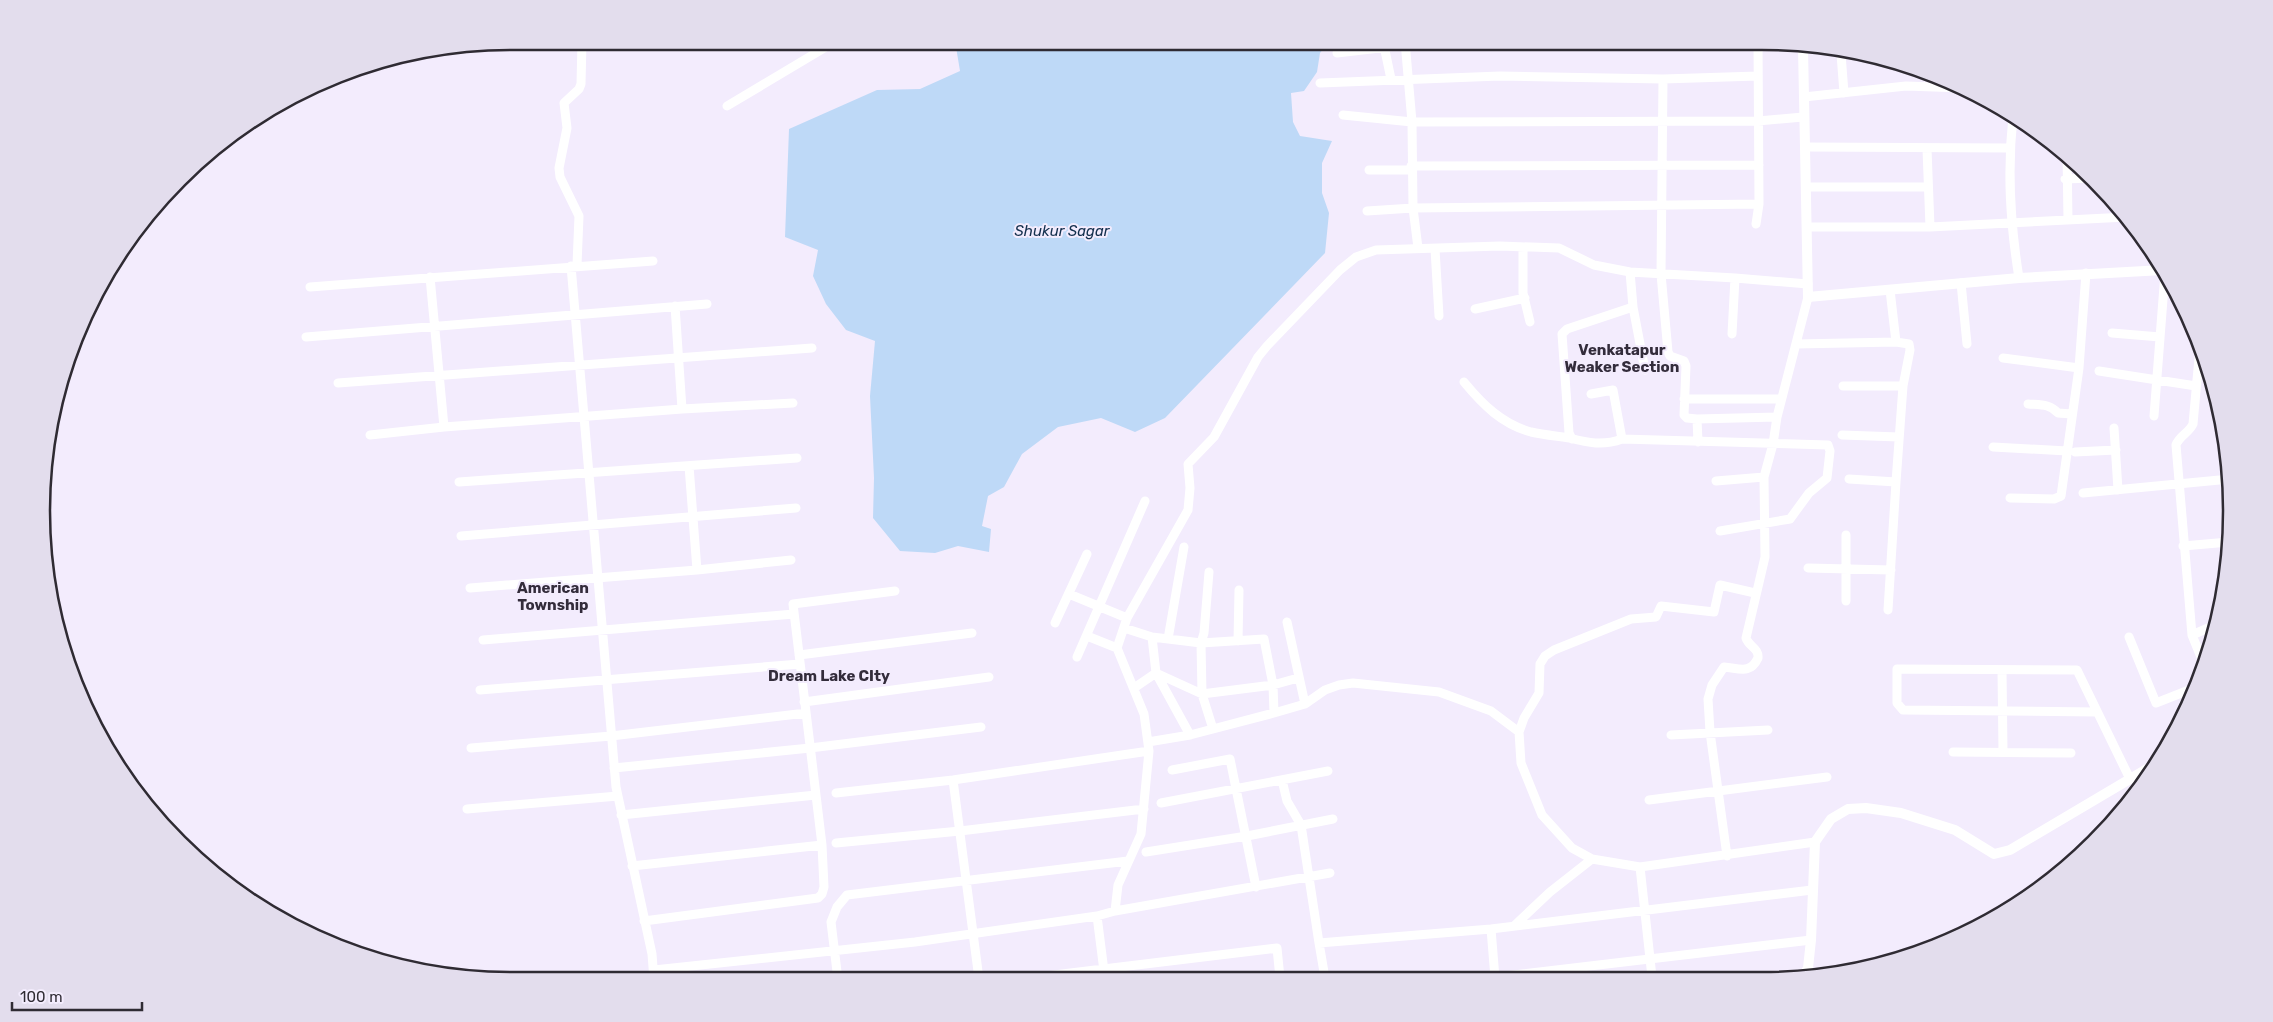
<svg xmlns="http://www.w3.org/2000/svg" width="2273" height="1022" viewBox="0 0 2273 1022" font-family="Rubik,sans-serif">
  <rect width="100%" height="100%" fill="#f3ecfd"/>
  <path fill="#bed9f7" d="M 955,41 L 1329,41 L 1320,53 L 1317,72 L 1304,91 L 1291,93 L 1293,122 L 1300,136 L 1332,141 L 1322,163 L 1322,193 L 1329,213 L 1325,253 L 1165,418 L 1135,432 L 1101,418 L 1058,427 L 1022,454 L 1004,487 L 988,496 L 982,526 L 991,529 L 989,552 L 958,546 L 935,553 L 900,551 L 873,518 L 874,478 L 870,396 L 875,341 L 846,330 L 826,304 L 813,276 L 818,250 L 785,237 L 789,129 L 877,90 L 920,89 L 960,71 Z"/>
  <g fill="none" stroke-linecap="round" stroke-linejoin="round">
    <path stroke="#fff" stroke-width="9" d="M 1383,41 L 1391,79
      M 1405,41 L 1412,122 L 1413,208 L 1418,248
      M 1337,53 L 1405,45
      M 1841,54 L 1844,93
      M 1663,79 L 1661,274 L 1668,352 L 1670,356 L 1684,361 L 1686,366 L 1684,415 L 1687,418 L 1697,419 L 1777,417
      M 1320,83 L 1500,76 L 1663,79 L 1758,76
      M 1804,97 L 1906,86 L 1962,88
      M 727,106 L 836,41
      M 1343,115 L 1412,122 L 1758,121 L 1803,117
      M 2013,116 C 2007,172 2010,222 2019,278
      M 1805,147 L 2010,148
      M 1927,149 L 1930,227
      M 2067,154 L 2068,220
      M 1411,166 L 1759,165
      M 1369,170 L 1411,170
      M 2065,179 L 2091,178
      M 1806,187 L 1928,187
      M 1367,211 L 1413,208 L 1759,204
      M 1756,224 L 1759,204 L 1758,41
      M 1807,227 L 1930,227 L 2127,217
      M 1523,247 L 1523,293 L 1530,322
      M 1435,249 L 1439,316
      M 577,265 L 579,216 L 560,177 L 559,168 L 567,128 L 564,103 L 579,89 L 581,84 L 582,41
      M 571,266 L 616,787 L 652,954 L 654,980
      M 430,277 L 444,427 L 682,409 L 793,403
      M 1961,283 L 1967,344
      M 310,287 L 653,261
      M 675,306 L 682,409
      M 1633,307 L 1645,370
      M 1475,309 L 1525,298
      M 2112,333 L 2160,337
      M 1732,334 L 1735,278
      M 306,337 L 707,304
      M 1796,344 L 1896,342 L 1890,290
      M 2200,347 L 2193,424 C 2189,433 2179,436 2176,445 L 2192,635 L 2205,667
      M 2003,358 L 2079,368
      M 2099,371 L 2196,386
      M 1464,382 C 1483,405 1502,424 1531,432 C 1544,435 1557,436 1570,438 C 1588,443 1603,446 1622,439 L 1828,445 L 1830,451 L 1827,478 L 1809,493 L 1790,519 L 1720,531
      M 338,383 L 812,348
      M 1843,386 L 1903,386
      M 1591,394 L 1613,390 L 1622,439
      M 1684,399 L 1781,399
      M 2028,404 C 2041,405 2050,404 2058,413 L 2072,414
      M 2154,416 L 2165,273
      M 1697,419 L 1698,442
      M 2114,428 L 2118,490
      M 370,435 L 444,427
      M 1842,435 L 1899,437
      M 1572,439 L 1569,433 L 1562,334 L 1567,329 L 1633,307 L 1630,272
      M 1993,447 L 2067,451
      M 2075,452 L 2116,450
      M 689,466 L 697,570
      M 1849,479 L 1896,482 L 1903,386 L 1910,350 L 1909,344 L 1896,342
      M 1716,481 L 1764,477
      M 459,482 L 797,458
      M 2083,493 L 2230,479
      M 2010,498 L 2054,499 L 2061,496 L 2079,368 L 2086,273
      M 1846,535 L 1846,601
      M 461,536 L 796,508
      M 2183,546 L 2229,542
      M 1808,568 L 1891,570
      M 1209,572 L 1204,633 L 1201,643 L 1264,639 L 1273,685 L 1274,713
      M 470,588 L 697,570 L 791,560
      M 1755,593 L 1720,585 L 1714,612 L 1661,606 L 1656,617 L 1631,619 L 1554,650 L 1545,656 L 1540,664 L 1539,693 L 1524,718 L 1519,732 L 1521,763 L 1542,815 L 1572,848 L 1592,859 L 1640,867 L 1815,842
      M 1069,594 L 1127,618
      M 1888,610 L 1896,482
      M 1287,622 L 1305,704
      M 1055,623 L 1087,554
      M 1124,628 L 1152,637 L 1201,643 L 1202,694 L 1213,729
      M 2192,635 L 2215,625
      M 1087,636 L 1117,648
      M 1152,637 L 1156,673 L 1190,735
      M 2129,637 L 2156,703 L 2194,688
      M 1168,639 L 1184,547
      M 483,640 L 794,614
      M 1238,641 L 1239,590
      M 799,655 L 972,633
      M 1077,657 L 1145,501
      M 2002,670 L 2003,752
      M 1134,688 L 1156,673 L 1202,694 L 1273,685 L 1298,678
      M 480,690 L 800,664
      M 804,702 L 989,677
      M 2097,712 L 1903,710 L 1897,703 L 1897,669 L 2077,670 L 2130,779
      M 1671,735 L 1768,730
      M 1148,742 L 1190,735 L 1274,713 L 1305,704 L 1325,690 L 1339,685 L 1353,683 L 1439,692 L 1491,711 L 1519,732
      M 471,748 L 611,736 L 806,713
      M 1953,752 L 2071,753
      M 614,768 L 810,748 L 981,727
      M 1172,770 L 1230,759 L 1256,887
      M 953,780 L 979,979
      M 1282,780 L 1287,801 L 1301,825 L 1319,943
      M 836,793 L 953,780 L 1149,751
      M 1649,800 L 1827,777
      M 1161,803 L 1328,771
      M 467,809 L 618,796
      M 621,815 L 816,795
      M 836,843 L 960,831 L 1144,809
      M 1146,852 L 1247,836 L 1333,819
      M 1727,856 L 1710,732 L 1708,699 L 1712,685 L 1724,667 C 1739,668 1750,675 1758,658 C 1759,648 1749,647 1746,638 L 1765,557 L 1764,477 L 1773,444 L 1777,417 L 1808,297
      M 632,866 L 822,845
      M 1640,867 L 1652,977
      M 1115,911 L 1330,873
      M 644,921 L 818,898 L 822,894 L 824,887 L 822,845 L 793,604 L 895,591
      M 1514,926 L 1550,892 L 1592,859
      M 1491,929 L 1495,978
      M 654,970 L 915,942 L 1097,916
      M 1325,978 L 1319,943 L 1491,929 L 1812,890
      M 1487,978 L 1811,940
      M 1021,979 L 1277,948 L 1280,978
      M 1105,979 L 1097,916 L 1115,911 L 1118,885 L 1141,834 L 1149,751 L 1144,714 L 1117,648 L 1127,618 L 1188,510 L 1190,488 L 1188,464 L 1214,437 L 1258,357 L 1267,346 L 1340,270 L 1356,257 L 1376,250 L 1500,246 L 1559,248 L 1594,265 L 1630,272 L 1735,278 L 1808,284
      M 838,980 L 831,922 L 837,907 L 847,895 L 1128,861"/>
    <path stroke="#fff" stroke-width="10" d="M 1803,48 L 1808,297 L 2019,278 L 2163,270
      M 1803,977 L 1808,968 L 1811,940 L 1815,842 L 1831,819 L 1848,809 L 1866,808 L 1901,813 L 1955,830 L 1994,854 L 2010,850 L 2157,763"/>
  </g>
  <g text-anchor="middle" stroke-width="4" stroke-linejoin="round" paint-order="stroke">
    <g font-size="15" font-style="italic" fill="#132f4d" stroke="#f3ecfd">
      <text x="1062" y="236">Shukur Sagar</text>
    </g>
    <g font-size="15" font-weight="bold" fill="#332c3b" stroke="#f3ecfd">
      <text x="1622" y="355">Venkatapur<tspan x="1622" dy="17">Weaker Section</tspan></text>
      <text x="553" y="593">American<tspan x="553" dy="17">Township</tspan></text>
      <text x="829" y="681">Dream Lake CIty</text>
    </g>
  </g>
  <path d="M0 0H2273V1022H0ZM511 50H1762A461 461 0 0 1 2223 511V511A461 461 0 0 1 1762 972H511A461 461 0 0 1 50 511V511A461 461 0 0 1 511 50Z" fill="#e3dded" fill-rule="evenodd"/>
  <path fill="none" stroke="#2f2b33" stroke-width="2.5" d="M511 50H1762A461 461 0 0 1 2223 511V511A461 461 0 0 1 1762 972H511A461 461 0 0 1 50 511V511A461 461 0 0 1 511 50Z"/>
  <path d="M12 1002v8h130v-8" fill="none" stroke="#2f2b33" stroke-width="2.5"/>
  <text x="20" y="1002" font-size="15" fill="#2f2b33" stroke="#f3ecfd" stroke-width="4" paint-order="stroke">100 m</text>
</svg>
